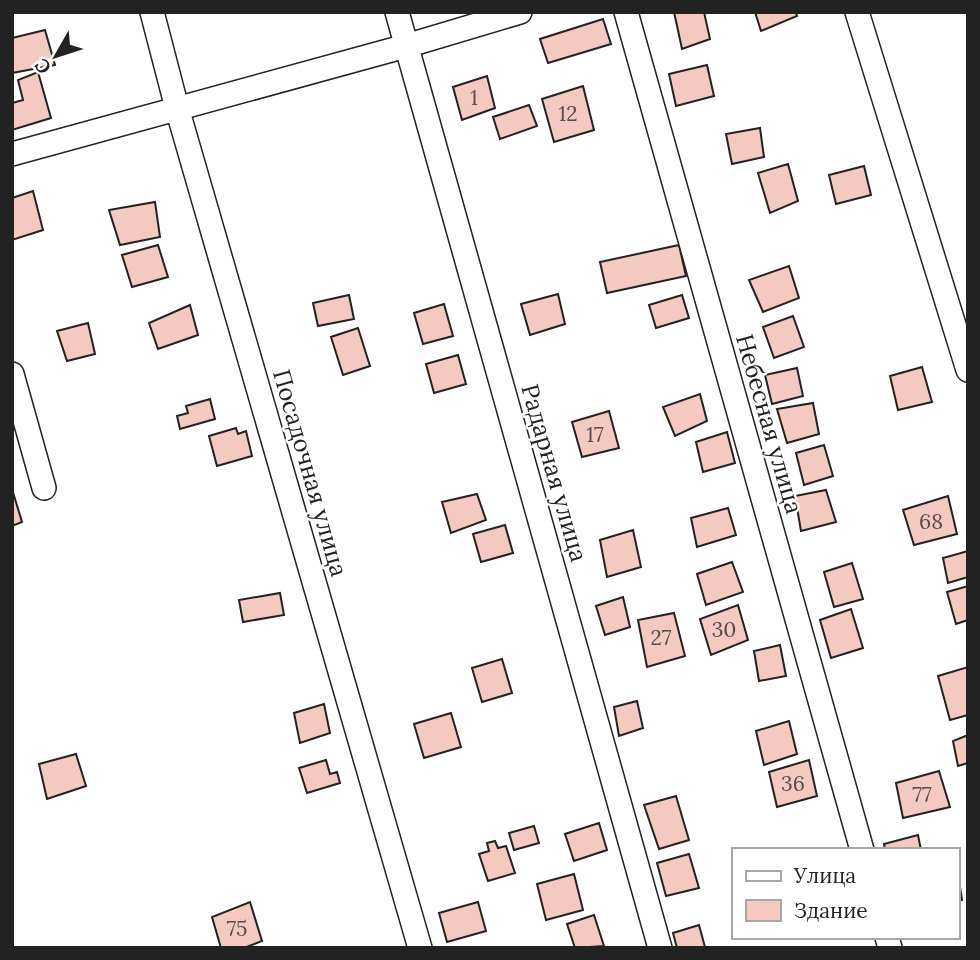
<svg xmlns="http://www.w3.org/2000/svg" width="980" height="960" viewBox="0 0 980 960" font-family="Lora,serif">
  <rect width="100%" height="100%" fill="#fff"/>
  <path fill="#f3c9c0" stroke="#222" stroke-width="2" d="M 674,12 L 704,12 L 710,39 L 682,49 Z
    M 755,12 L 796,12 L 797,16 L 761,31 Z
    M 603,19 L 611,44 L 548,63 L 540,39 Z
    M 45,30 L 55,65 L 12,73 L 12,38 Z
    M 707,65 L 714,96 L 676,106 L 669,74 Z
    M 38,72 L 51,118 L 12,130 L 12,103 L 23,100 L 18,80 Z
    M 487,76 L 495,108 L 462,120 L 453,87 Z
    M 583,86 L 594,130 L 554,142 L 542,99 Z
    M 529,105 L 537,126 L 500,139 L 493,117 Z
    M 760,128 L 764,157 L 732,164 L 726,134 Z
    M 788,164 L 798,201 L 770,213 L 758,173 Z
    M 864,166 L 871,195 L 836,204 L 829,175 Z
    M 33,191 L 43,230 L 12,240 L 12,198 Z
    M 155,202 L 160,237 L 120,245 L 109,210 Z
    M 158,245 L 168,277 L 132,287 L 122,255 Z
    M 679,245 L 686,276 L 607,293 L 600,262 Z
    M 789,266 L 799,298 L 763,312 L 749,280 Z
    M 558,294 L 565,324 L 530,335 L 521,304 Z
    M 349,295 L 354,319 L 318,326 L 313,303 Z
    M 682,295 L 689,318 L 656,328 L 649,305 Z
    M 444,304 L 453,336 L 423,344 L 414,313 Z
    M 190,305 L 198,335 L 158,349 L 149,323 Z
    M 793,316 L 804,347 L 774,358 L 763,327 Z
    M 88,323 L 95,354 L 67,361 L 57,331 Z
    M 358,328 L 370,366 L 343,375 L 331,337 Z
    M 458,355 L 466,384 L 434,393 L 426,364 Z
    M 922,367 L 932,402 L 898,410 L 890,376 Z
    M 797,368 L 803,396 L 772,404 L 765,375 Z
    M 700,394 L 707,421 L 675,436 L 663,407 Z
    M 210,399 L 215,419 L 180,429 L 177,416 L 188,413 L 186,406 Z
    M 813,403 L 819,434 L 787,443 L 777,409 Z
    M 609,411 L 619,448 L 582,457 L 572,422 Z
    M 236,428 L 238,434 L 246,431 L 252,456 L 217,466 L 209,436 Z
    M 727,432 L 735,463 L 703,472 L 696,442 Z
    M 824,445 L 833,476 L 804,485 L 796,453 Z
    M 12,489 L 22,522 L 12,526 Z
    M 826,490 L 836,522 L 801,531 L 795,496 Z
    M 477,494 L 486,520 L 451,533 L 442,502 Z
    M 948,496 L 957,534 L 914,545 L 903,510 Z
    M 728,508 L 736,535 L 697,547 L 691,518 Z
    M 505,525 L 513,553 L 481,562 L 473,534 Z
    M 633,530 L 641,567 L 607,577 L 600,540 Z
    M 968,551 L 968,577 L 948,583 L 943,558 Z
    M 732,562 L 743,592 L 706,605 L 697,574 Z
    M 852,563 L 863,599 L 834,607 L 824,572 Z
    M 968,586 L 968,620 L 956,624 L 947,592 Z
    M 280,593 L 284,615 L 243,622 L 239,600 Z
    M 623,597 L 630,627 L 605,635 L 596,606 Z
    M 738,605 L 748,640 L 711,655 L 700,619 Z
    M 851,609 L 863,648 L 831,658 L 820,620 Z
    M 674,613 L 685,656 L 647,667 L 638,620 Z
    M 780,645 L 786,676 L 759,681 L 754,651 Z
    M 502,659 L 512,693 L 482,702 L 472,668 Z
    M 968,667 L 968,715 L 950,720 L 938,676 Z
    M 637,701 L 643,728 L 619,736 L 614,707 Z
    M 324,704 L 330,733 L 300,743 L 294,713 Z
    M 451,713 L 461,747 L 424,758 L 414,724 Z
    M 789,721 L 797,754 L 764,765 L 756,731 Z
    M 968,735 L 968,763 L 958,766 L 953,741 Z
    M 76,754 L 86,786 L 47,799 L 39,764 Z
    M 326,760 L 330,774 L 337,772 L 340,783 L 307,793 L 299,768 Z
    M 809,760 L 817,796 L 777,807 L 769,772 Z
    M 939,771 L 950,807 L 903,818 L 896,783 Z
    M 676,796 L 689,840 L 659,849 L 644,805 Z
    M 599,823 L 607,850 L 574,861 L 565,834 Z
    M 534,826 L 539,843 L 514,850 L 509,833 Z
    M 918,835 L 921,850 L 885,850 L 884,844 Z
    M 495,841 L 498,848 L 506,846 L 515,873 L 488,881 L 479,854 L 489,851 L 487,843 Z
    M 689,854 L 699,888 L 666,896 L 657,863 Z
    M 574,874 L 583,910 L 546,920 L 537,884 Z
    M 958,874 L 962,900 L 957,901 L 957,874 Z
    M 250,902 L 262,941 L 244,948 L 221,948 L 212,917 Z
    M 478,902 L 486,931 L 447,942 L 439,913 Z
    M 594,915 L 604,946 L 575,948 L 567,924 Z
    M 699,925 L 705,947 L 677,948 L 673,933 Z"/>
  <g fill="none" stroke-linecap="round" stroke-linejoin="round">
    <g stroke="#222" stroke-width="26">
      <path id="minor" d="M 152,12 L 177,108 L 420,948
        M 397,12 L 660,948
        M 626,12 L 862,850
        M 857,12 L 968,370
        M 12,154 L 406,46 L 520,12
        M 12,374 L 44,488
        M 887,937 L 890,948"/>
    </g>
    <use href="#minor" stroke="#fff" stroke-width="23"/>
  </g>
  <g text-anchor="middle" stroke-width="5" stroke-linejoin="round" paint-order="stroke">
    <g font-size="21" fill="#564c4a">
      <text x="474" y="105">1</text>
      <text x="568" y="121">12</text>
      <text x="595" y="442">17</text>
      <text x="931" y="529">68</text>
      <text x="724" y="637">30</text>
      <text x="661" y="645">27</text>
      <text x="793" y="791">36</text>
      <text x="922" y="802">77</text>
      <text x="237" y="936">75</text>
    </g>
    <g font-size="24" fill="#222" stroke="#fff">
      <text transform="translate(769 424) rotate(74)" y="8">Небесная улица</text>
      <text transform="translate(310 473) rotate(74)" y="8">Посадочная улица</text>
      <text transform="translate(554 473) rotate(74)" y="8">Радарная улица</text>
    </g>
  </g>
  <rect width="980" height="960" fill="none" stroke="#222222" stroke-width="28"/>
  <rect x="732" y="848" width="228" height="91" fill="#ffffff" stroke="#a7a7a7" stroke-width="2"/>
  <rect x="746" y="871" width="35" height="10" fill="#ffffff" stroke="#a7a7a7" stroke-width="2"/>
  <text x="794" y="883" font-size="21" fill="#222222">Улица</text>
  <rect x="746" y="900" width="35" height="21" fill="#f3c9c0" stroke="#a7a7a7" stroke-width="2"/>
  <text x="794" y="918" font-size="21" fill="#222222">Здание</text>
  <g transform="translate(56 56) rotate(231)" stroke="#ffffff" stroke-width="5" paint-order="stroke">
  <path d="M0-5L12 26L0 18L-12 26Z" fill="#222222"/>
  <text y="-10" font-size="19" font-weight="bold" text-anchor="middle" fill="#222222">С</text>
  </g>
</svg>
